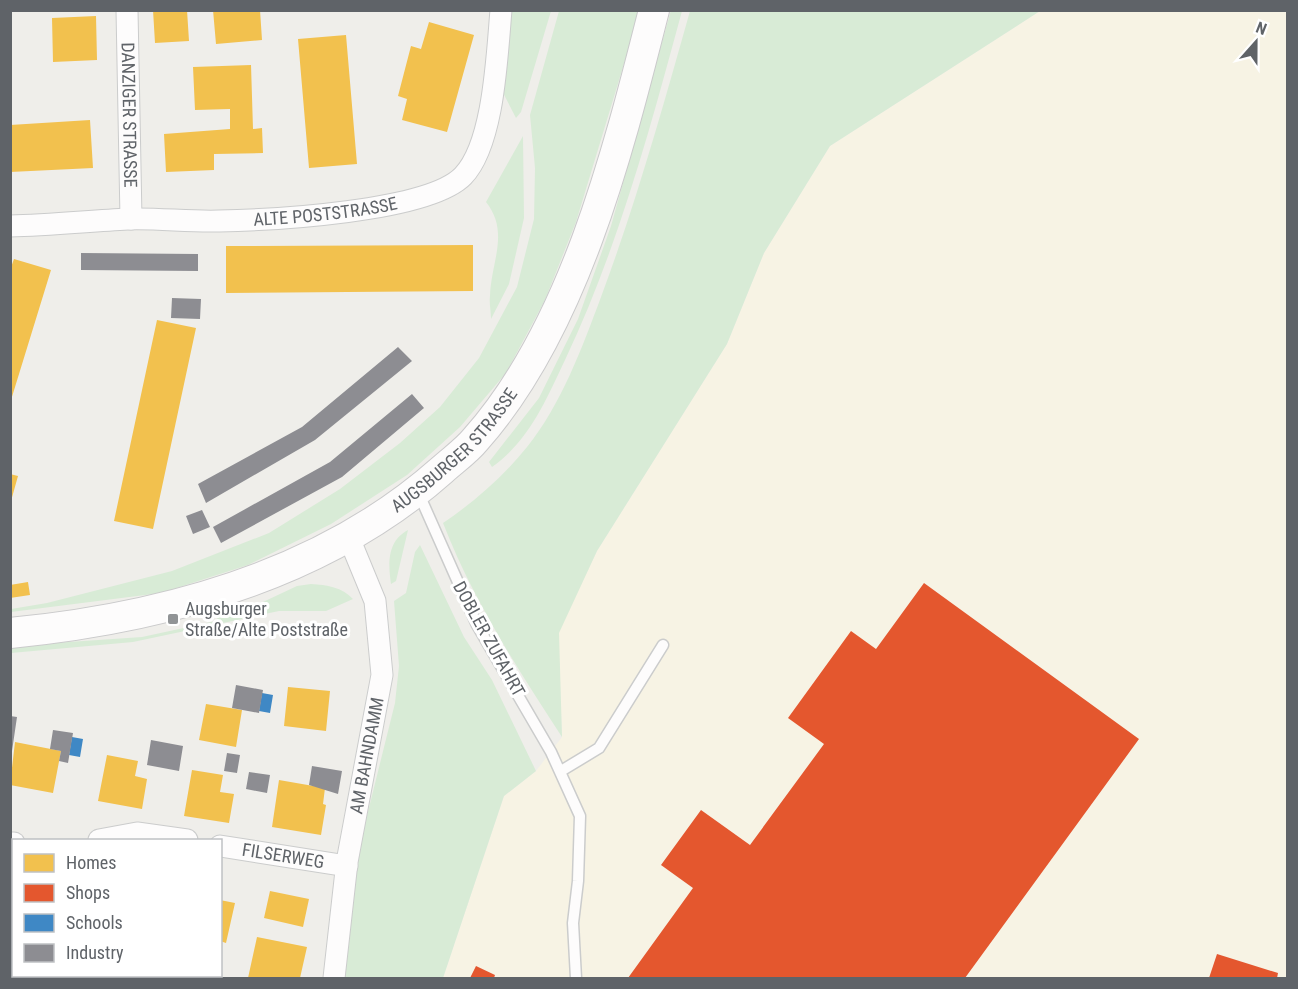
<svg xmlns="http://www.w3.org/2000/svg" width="1298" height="989" viewBox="0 0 1298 989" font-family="'Roboto Condensed',sans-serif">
  <rect width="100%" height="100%" fill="#efeeea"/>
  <path fill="#f7f3e4" d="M 1040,11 L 1287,11 L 1287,978 L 1277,978 L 1278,973 L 1217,954 L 1209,978 L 965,978 L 1139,739 L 924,583 L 876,649 L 824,744 L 750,845 L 701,810 L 661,865 L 693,888 L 628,978 L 494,978 L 495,975 L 476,966 L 470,978 L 443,978 L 504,796 L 536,771 L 562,737 L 558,633 L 597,551 L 727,344 L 764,253 L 830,146 Z"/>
  <path fill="#d8ebd6" d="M 671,10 L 682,11 C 650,129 618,248 565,360 C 546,400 529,441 492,467 L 489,462 L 539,398 L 578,319 L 611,226 Z
    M 506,11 L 551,11 L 521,112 L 516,118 L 499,85 Z
    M 559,11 L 640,11 L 576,222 L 545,300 L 506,373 L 460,427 L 407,475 L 331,524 L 248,565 L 161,593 L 11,612 L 11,609 L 47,603 L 172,571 L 269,533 L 340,489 L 400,443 L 440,407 L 479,358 L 517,287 L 534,219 L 535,168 L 530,115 Z
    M 690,11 L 1040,11 L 830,146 L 764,253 L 727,344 L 597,551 L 559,633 L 562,737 C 517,668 473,600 443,523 C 474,502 503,477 527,447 C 561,405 582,348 601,297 C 636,203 663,107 690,11 Z
    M 523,136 L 524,218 L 509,284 L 491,319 C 491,311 489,303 490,296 C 491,262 510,232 486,202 Z
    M 408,530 L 396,581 L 391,584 C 388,564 387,541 408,530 Z
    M 420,545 L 464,637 L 492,680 L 536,771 L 504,796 L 443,978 L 342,978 L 354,868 L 395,703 L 399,666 L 394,601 L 406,593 L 415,552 Z
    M 311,584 C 327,585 342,587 353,599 L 326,611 L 279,611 L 133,642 L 11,653 L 10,646 L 142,637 L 216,621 L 218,617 L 263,602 L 297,586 Z"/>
  <path fill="#f2c14e" d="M 153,10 L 187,10 L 189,41 L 155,43 Z
    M 213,10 L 260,10 L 262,40 L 216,44 Z
    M 96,16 L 97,60 L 53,62 L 52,18 Z
    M 429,22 L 474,35 L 447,132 L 402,120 L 407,99 L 398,96 L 411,46 L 421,49 Z
    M 346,35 L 357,164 L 309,168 L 298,39 Z
    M 251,65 L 253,129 L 262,128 L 263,153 L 214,154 L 214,170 L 166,172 L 164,134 L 230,129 L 230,109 L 195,110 L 193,67 Z
    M 90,120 L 93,168 L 10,172 L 10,125 Z
    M 473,245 L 473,291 L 226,293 L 226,246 Z
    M 14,259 L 51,270 L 11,400 L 10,270 Z
    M 157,320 L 196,328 L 153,529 L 114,521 Z
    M 10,474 L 18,476 L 11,501 L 10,501 Z
    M 28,582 L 30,595 L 10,598 L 10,585 Z
    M 288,687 L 330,691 L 326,731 L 284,726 Z
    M 206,704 L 242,710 L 236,747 L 199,740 Z
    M 15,742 L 61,751 L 53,793 L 10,785 Z
    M 107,755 L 138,761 L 135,776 L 147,779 L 142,809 L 98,801 Z
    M 192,770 L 223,775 L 220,792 L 234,794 L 229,823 L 184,816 Z
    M 279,780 L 325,788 L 323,804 L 326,805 L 321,835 L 272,827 Z
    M 270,891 L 309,899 L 303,927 L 264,918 Z
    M 220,900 L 235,903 L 226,943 L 220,941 Z
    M 257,937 L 307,947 L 300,978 L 248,978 Z"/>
  <path fill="#e4572e" d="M 924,583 L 1139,739 L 965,978 L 628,978 L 693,888 L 661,865 L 701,810 L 750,845 L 824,744 L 788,718 L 851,631 L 876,649 Z
    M 1217,954 L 1278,973 L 1277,978 L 1209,978 Z
    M 476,966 L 495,975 L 494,978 L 470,978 Z"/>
  <path fill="#3f88c5" d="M 262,693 L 273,695 L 270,713 L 259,711 Z
    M 72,737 L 83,739 L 80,757 L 69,755 Z"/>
  <path fill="#8d8d92" d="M 81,253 L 198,254 L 198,271 L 81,270 Z
    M 172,298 L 201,299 L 200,319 L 171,318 Z
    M 398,347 L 412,361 L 315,440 L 206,503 L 198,484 L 302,427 Z
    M 412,394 L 424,408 L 342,477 L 221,543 L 213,527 L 330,462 Z
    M 202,510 L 210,527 L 193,534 L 186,516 Z
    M 236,685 L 263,690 L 259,713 L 232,708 Z
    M 10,716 L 17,717 L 12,751 L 10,751 Z
    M 53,730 L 73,733 L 68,763 L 59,761 L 61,751 L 50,749 Z
    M 151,740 L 183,746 L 179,771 L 147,765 Z
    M 227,753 L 240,755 L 237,773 L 224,771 Z
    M 312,766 L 342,771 L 338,794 L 309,785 Z
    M 249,772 L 270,775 L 267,793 L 246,789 Z"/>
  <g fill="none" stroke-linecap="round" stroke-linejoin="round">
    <g stroke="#cbcccc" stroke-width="13">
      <path id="service" d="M 418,492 L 477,625 L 551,752 L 580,816 L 578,881 L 573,923 L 576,978
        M 561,771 L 599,748 L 663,645"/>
    </g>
    <g stroke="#cbcccc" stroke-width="23">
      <g id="minor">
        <path id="s1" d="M 127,10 L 131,219"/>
        <path id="s2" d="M 10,226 C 50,225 89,221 128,219 C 159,218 189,222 219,221 C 271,220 428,212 463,176 C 494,144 497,55 501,10"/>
        <path d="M 99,840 L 137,833 L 187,840"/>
        <path d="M 10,843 L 14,843"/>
        <path id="s3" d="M 220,846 L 347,866"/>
        <path d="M 100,978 L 100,976"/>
        <path id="s4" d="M 334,978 L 347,862 L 382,675 L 375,601 L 349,538"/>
      </g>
    </g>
    <g stroke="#cacacb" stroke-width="32">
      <g id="secondary">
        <path id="s5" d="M 10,633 C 164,618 325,574 442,470 C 453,460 466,451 475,440 C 574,329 618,152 654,10"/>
      </g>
    </g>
    <use href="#service" stroke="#fdfcfc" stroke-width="10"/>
    <use href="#minor" stroke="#fdfcfc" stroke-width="21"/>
    <use href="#secondary" stroke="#fdfcfc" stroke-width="30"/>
  </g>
  <rect fill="#919496" stroke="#fff" stroke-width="2" x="167" y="613" width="12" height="12" rx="3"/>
  <g text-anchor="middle" stroke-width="6" stroke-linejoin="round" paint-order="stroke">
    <g font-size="18" fill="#5f6368" stroke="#fff">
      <text dy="6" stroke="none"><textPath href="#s1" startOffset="105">DANZIGER STRASSE</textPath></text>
      <text dy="6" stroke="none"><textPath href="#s2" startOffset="316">ALTE POSTSTRASSE</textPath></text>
      <text dy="6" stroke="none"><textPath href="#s5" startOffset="492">AUGSBURGER STRASSE</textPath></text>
      <text transform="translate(489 639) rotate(61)" y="6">DOBLER ZUFAHRT</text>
      <text dy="6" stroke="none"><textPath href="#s4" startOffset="225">AM BAHNDAMM</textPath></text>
      <text dy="6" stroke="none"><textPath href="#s3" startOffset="64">FILSERWEG</textPath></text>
    </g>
    <g font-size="18" fill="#5f6368" stroke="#fff" text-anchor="start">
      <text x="185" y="615">Augsburger<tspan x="185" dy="21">Straße/Alte Poststraße</tspan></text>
    </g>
  </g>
  <rect width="1298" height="989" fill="none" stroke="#5f6368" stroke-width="24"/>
  <rect x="12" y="839" width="210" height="138" fill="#ffffff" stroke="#bfc1c3" stroke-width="1.5"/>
  <rect x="24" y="854" width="30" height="18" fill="#f2c14e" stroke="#bfc1c3" stroke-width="1.5"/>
  <text x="66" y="869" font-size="18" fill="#5f6368">Homes</text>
  <rect x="24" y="884" width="30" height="18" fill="#e4572e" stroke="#bfc1c3" stroke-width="1.5"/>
  <text x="66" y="899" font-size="18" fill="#5f6368">Shops</text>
  <rect x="24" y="914" width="30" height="18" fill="#3f88c5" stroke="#bfc1c3" stroke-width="1.5"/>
  <text x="66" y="929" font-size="18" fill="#5f6368">Schools</text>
  <rect x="24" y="944" width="30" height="18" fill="#8d8d92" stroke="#bfc1c3" stroke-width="1.5"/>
  <text x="66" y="959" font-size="18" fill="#5f6368">Industry</text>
  <g transform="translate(1256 42) rotate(21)" stroke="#ffffff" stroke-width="4.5" paint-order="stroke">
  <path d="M0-4.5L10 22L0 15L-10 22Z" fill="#5f6368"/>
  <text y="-9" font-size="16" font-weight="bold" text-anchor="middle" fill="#5f6368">N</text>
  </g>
</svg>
